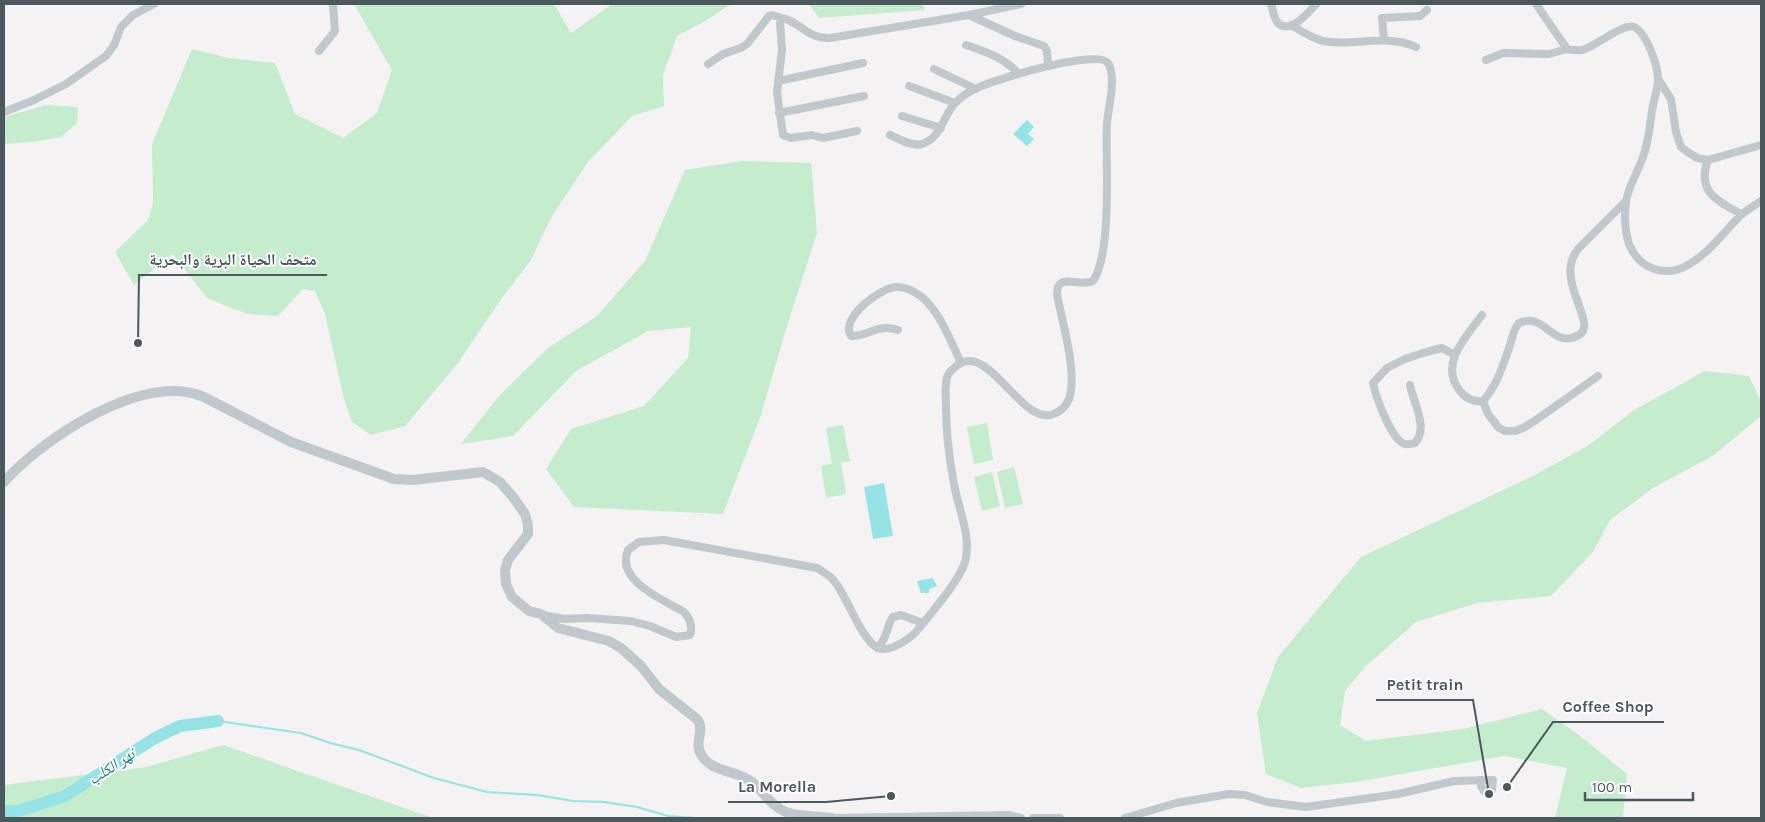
<svg xmlns="http://www.w3.org/2000/svg" width="1765" height="822" viewBox="0 0 1765 822" font-family="Karla,'Noto Naskh Arabic',sans-serif">
  <rect width="100%" height="100%" fill="#f4f2f2"/>
  <path fill="#c5eccd" d="M 354,4 L 554,4 L 571,33 L 612,4 L 731,4 L 707,20 L 677,36 L 663,75 L 664,106 L 632,116 L 588,162 L 552,216 L 531,260 L 499,302 L 458,363 L 405,426 L 371,435 L 352,422 L 344,399 L 325,314 L 315,291 L 303,289 L 278,316 L 247,314 L 207,298 L 173,254 L 134,285 L 115,252 L 148,220 L 153,203 L 152,144 L 192,49 L 228,58 L 275,63 L 295,114 L 343,138 L 377,113 L 392,70 Z
    M 809,4 L 922,4 L 925,10 L 819,18 Z
    M 46,105 L 78,107 L 77,123 L 61,137 L 33,142 L 4,144 L 4,117 Z
    M 741,161 L 811,163 L 817,233 L 786,329 L 761,415 L 723,514 L 574,507 L 546,469 L 571,429 L 644,406 L 688,358 L 691,327 L 648,331 L 576,371 L 513,436 L 461,444 L 500,395 L 548,348 L 597,316 L 645,261 L 685,170 Z
    M 1705,371 L 1749,376 L 1761,402 L 1761,416 L 1714,455 L 1653,488 L 1610,520 L 1593,552 L 1551,596 L 1477,603 L 1416,622 L 1365,667 L 1345,691 L 1340,725 L 1366,741 L 1463,729 L 1542,709 L 1579,735 L 1627,774 L 1623,818 L 1555,818 L 1567,768 L 1505,756 L 1355,782 L 1301,788 L 1266,774 L 1257,713 L 1278,657 L 1361,557 L 1531,477 L 1589,445 L 1634,410 Z
    M 987,423 L 993,460 L 974,464 L 967,427 Z
    M 843,425 L 850,461 L 841,463 L 846,494 L 826,498 L 821,466 L 832,464 L 826,428 Z
    M 1014,467 L 1023,504 L 1005,508 L 997,472 Z
    M 992,472 L 1000,506 L 982,511 L 974,477 Z
    M 223,745 L 433,818 L 4,818 L 4,785 L 146,767 Z"/>
  <path fill="#96e3e6" d="M 1027,120 L 1034,127 L 1028,134 L 1034,139 L 1027,146 L 1013,134 Z
    M 884,483 L 893,536 L 873,539 L 864,487 Z
    M 933,578 L 937,586 L 929,589 L 929,593 L 921,593 L 917,581 Z"/>
  <g fill="none" stroke-linecap="round" stroke-linejoin="round">
    <path stroke="#96e3e6" stroke-width="2" d="M 218,721 L 301,733 L 330,743 L 359,750 L 434,778 L 487,792 L 537,795 L 573,801 L 604,802 L 637,807 L 668,816 L 695,818"/>
    <path stroke="#96e3e6" stroke-width="12" d="M 4,811 L 18,811 L 65,796 L 155,738 L 180,726 L 218,721"/>
    <path stroke="#bfc8cd" stroke-width="8" d="M 1271,4 C 1273,9 1273,18 1278,23 C 1290,35 1309,12 1316,4
      M 1536,4 L 1567,49 C 1572,50 1577,51 1582,50 C 1596,47 1625,20 1636,28 C 1647,35 1658,66 1658,79 C 1658,87 1655,97 1653,105 C 1650,122 1649,141 1643,157 C 1638,172 1627,188 1626,203 C 1624,217 1625,231 1629,244 C 1639,269 1665,278 1688,265 C 1709,253 1723,233 1740,216 C 1746,210 1754,206 1761,201
      M 969,15 L 1015,36 L 1044,46 L 1047,51 L 1048,66
      M 1291,25 C 1301,31 1311,38 1323,41 C 1354,47 1386,33 1416,47
      M 1384,40 L 1382,18 L 1420,16 L 1427,10
      M 966,45 C 986,52 1003,57 1018,73
      M 319,51 L 335,31 L 333,4
      M 1486,60 L 1503,53 L 1549,54 L 1567,49
      M 708,64 L 723,54 L 741,48 L 747,44 L 769,16 L 772,15 L 782,18
      M 934,69 L 976,89
      M 1658,79 L 1671,99 L 1676,132 L 1681,147 L 1689,153 L 1697,158 L 1708,160 L 1761,145
      M 778,81 L 863,63
      M 909,86 L 955,103
      M 4,112 L 34,100 L 66,84 L 106,56 L 114,45 L 121,27 L 133,15 L 154,4
      M 779,113 L 864,96
      M 902,116 L 941,128
      M 857,131 L 823,138 L 812,135 L 791,138 L 783,135 L 777,92 L 782,50 L 780,23 L 782,18 C 800,21 806,39 830,38 L 969,15 L 1021,4
      M 1708,160 C 1696,192 1718,201 1741,214
      M 1482,315 C 1467,336 1438,364 1460,391 C 1466,399 1473,402 1483,401 C 1497,385 1502,368 1509,348 C 1512,340 1513,329 1519,323 C 1545,311 1552,350 1579,335 C 1599,323 1553,280 1578,249 L 1626,201
      M 898,330 C 878,323 870,336 851,336 C 839,319 881,286 898,287 C 906,287 915,292 922,297 C 941,314 950,340 961,363
      M 1410,385 C 1413,402 1429,428 1415,443 C 1409,444 1405,446 1400,441 C 1389,432 1376,397 1373,383 L 1387,368 L 1405,359 L 1426,352 L 1442,348 L 1455,355
      M 1483,401 L 1488,414 L 1499,428 L 1505,431 L 1515,431 L 1523,428 L 1536,420 L 1598,376
      M 543,615 L 565,619 L 587,618 L 631,621 L 650,626 L 676,637 L 690,635 C 693,628 690,618 684,612 C 667,602 627,585 626,562 C 625,558 627,554 628,550 L 639,542 L 664,540 L 817,568 C 823,572 831,576 835,582 C 847,597 862,641 878,648 C 891,653 913,637 920,627 C 933,611 959,581 965,562 C 972,537 958,508 954,484 C 949,458 946,431 946,405 C 946,396 944,383 948,375 C 950,371 955,367 959,364 C 991,344 1023,430 1056,413 C 1062,410 1067,404 1069,399 C 1078,372 1062,323 1057,294 C 1057,271 1080,288 1093,281 C 1107,261 1107,205 1107,180 C 1107,162 1106,142 1107,123 C 1108,108 1117,77 1108,63 C 1098,48 993,80 977,88 C 970,91 960,98 955,103 C 943,116 941,138 922,144 C 913,147 899,139 890,135
      M 877,648 C 888,639 886,626 893,617 L 901,615 L 923,623
      M 832,818 L 1009,815 L 1021,818
      M 1033,818 L 1060,818
      M 1125,818 L 1176,803 L 1229,794 L 1245,795 L 1267,802 L 1306,807 L 1398,794 L 1454,781 L 1493,780 L 1492,790 L 1489,791 L 1484,791 L 1481,786 L 1481,780"/>
    <path stroke="#bfc8cd" stroke-width="10" d="M 4,482 C 42,439 145,370 204,397 L 291,442 L 394,479 L 413,480 L 483,472 L 500,482 L 513,497 L 525,514 L 528,525 L 528,534 L 508,560 L 505,570 L 506,584 L 512,597 L 529,611 L 541,614 L 558,628 L 609,641 L 621,648 L 641,666 L 659,689 L 698,720 C 705,732 693,742 702,756 C 713,773 737,770 752,782 C 764,792 771,806 786,812 C 800,817 817,816 832,818"/>
  </g>
  <g text-anchor="middle" stroke-width="4" stroke-linejoin="round" paint-order="stroke">
    <g font-size="16" font-style="italic" fill="#178286" stroke="#fff">
      <text transform="translate(111 766) rotate(-33)" y="6">نهر الكلب</text>
    </g>
  </g>
  <path fill="none" stroke="#4b585e" stroke-width="2" d="M138 343L139 275H327M1489 794L1473 700H1376M1507 787L1553 722H1664M891 796L826 802H728"/>
  <g fill="#4b585e" stroke="#fff" stroke-width="2">
    <circle cx="138" cy="343" r="5"/>
    <circle cx="1489" cy="794" r="5"/>
    <circle cx="1507" cy="787" r="5"/>
    <circle cx="891" cy="796" r="5"/>
  </g>
  <g font-size="16" text-anchor="middle" font-weight="bold" fill="#4b585e" stroke="#fff" stroke-width="4" stroke-linejoin="round" paint-order="stroke">
    <text x="233" y="265">متحف الحياة البرية والبحرية</text>
    <text x="1425" y="690">Petit train</text>
    <text x="1608" y="712">Coffee Shop</text>
    <text x="777" y="792">La Morella</text>
  </g>
  <rect width="1765" height="822" fill="none" stroke="#4b585e" stroke-width="10"/>
  <path d="M1585 792v8h108v-8" fill="none" stroke="#4b585e" stroke-width="2.5"/>
  <text x="1592" y="792" font-size="15" fill="#4b585e" stroke="#ffffff" stroke-width="4" paint-order="stroke">100 m</text>
</svg>
